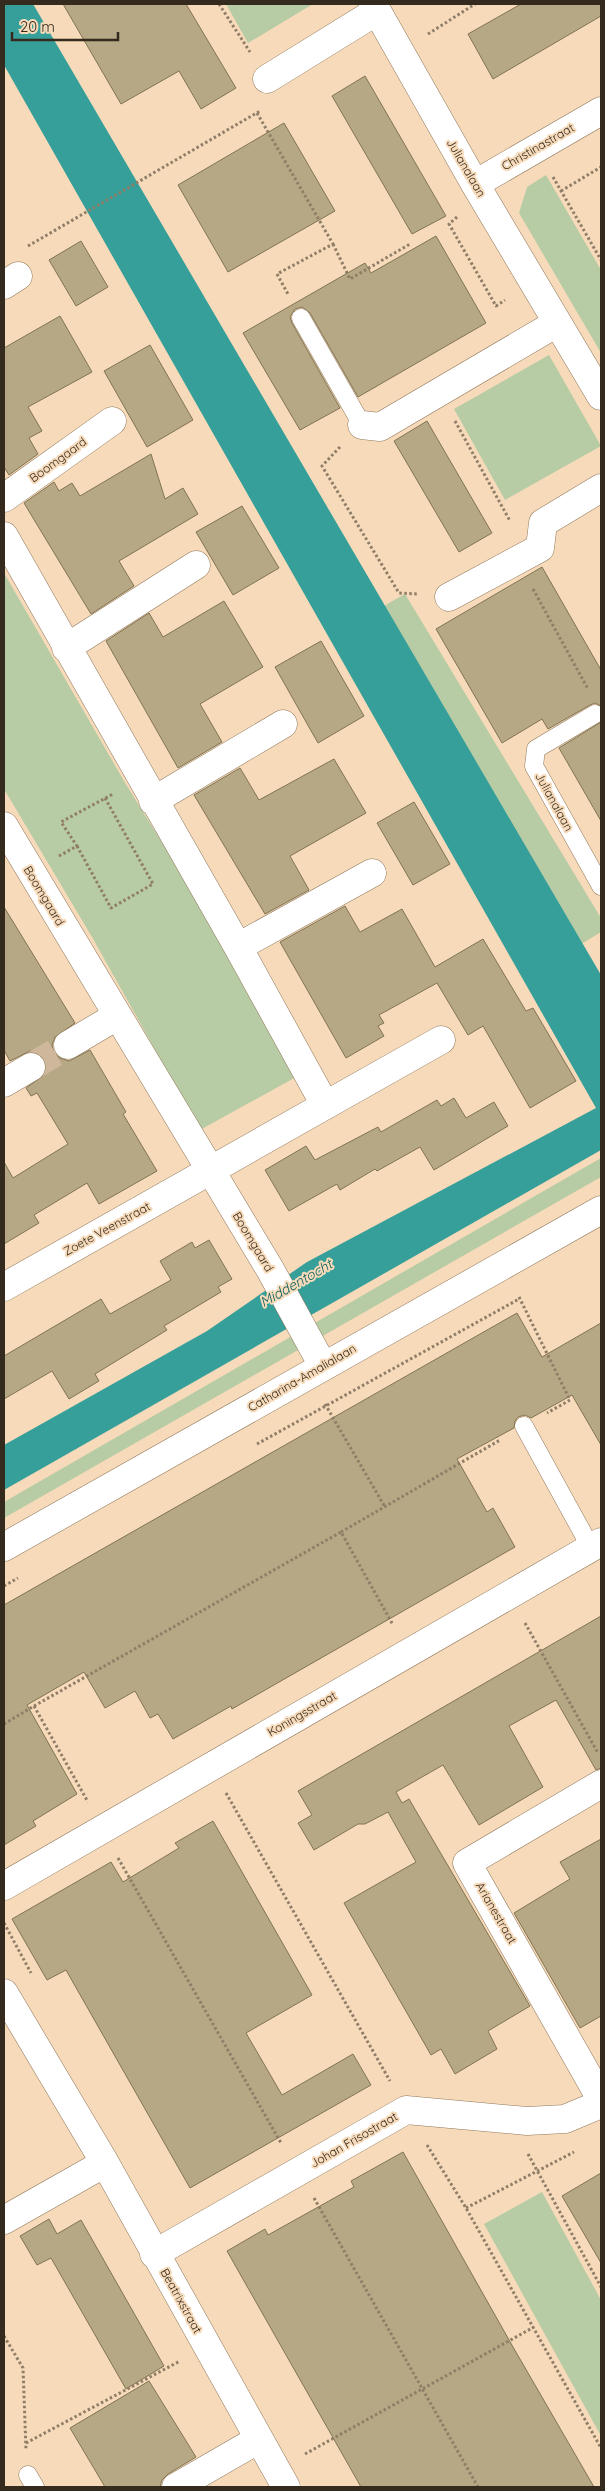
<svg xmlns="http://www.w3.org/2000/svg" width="605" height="2491" viewBox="0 0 605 2491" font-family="Quicksand,sans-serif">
  <rect width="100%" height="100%" fill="#f6daba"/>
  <path fill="#b7cca4" d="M 226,4 L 313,4 L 248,43 Z
    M 546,175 L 601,270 L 601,353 L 519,213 L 527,187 Z
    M 549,355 L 601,446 L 505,500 L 454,409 Z
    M 4,573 L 124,781 L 187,883 L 296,1077 L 200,1130 L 92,937 L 4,789 Z
    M 405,594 L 601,918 L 601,932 L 578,946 L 382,607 Z
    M 601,1158 L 601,1177 L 4,1518 L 4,1502 Z
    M 542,2192 L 601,2300 L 601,2436 L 484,2224 Z"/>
  <path fill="#379f99" d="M 4,4 L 33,4 L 601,975 L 601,1150 L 4,1490 L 4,1445 L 207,1331 L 307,1262 L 596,1108 L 4,65 Z"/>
  <path fill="#b6a884" stroke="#817452" d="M 63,4 L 186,4 L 236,88 L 201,109 L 179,71 L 121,104 Z
    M 521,4 L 601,4 L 601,16 L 493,79 L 468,34 Z
    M 365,76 L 446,216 L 412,234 L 332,96 Z
    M 284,123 L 335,211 L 228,272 L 178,185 Z
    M 436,236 L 486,323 L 358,397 L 310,313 L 302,307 L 295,309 L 290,317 L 292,323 L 340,408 L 300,430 L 243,333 L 365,263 L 371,273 Z
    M 81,241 L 108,287 L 76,306 L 49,260 Z
    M 60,316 L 92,372 L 28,407 L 42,431 L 29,438 L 38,454 L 9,475 L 4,467 L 4,348 Z
    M 150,345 L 193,420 L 147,447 L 104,371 Z
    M 427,421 L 492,533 L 459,552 L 394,441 Z
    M 151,454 L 165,499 L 183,488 L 198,514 L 119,561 L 134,586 L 91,614 L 24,503 L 54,482 L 59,491 L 72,483 L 80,496 Z
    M 242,506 L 279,568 L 233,595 L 196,532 Z
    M 542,567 L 601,670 L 601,706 L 595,703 L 590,705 L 548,729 L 542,719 L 502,743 L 436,629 Z
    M 224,601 L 263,667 L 200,704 L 222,742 L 178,768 L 106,641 L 149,613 L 163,637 Z
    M 321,641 L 364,716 L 318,743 L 275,667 Z
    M 601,722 L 601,821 L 559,748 Z
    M 334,759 L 366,813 L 290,856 L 309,890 L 265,914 L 194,795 L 240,768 L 259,800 Z
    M 414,802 L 450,864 L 413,885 L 377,823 Z
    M 345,906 L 360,932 L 402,909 L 435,967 L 483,939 L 526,1011 L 533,1008 L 576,1081 L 530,1108 L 483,1026 L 468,1035 L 437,983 L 379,1015 L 384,1023 L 378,1026 L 384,1036 L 346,1058 L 280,942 Z
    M 4,907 L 75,1023 L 55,1037 L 52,1045 L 54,1053 L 60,1058 L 69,1061 L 90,1050 L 126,1112 L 123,1114 L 157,1171 L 99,1204 L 87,1183 L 34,1215 L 39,1223 L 4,1244 L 4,1162 L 13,1178 L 68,1144 L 37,1093 L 31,1096 L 26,1088 L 44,1075 L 47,1067 L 44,1059 L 38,1053 L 30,1051 L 10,1061 L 4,1050 Z
    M 454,1098 L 466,1118 L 494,1102 L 508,1126 L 434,1170 L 420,1147 L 377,1171 L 375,1169 L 340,1190 L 337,1184 L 289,1211 L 265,1170 L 306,1146 L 315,1160 L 378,1127 L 381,1132 L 437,1100 L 441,1106 Z
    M 209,1240 L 232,1279 L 218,1287 L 221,1292 L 164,1326 L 167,1330 L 95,1374 L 99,1381 L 69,1399 L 52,1371 L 4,1399 L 4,1356 L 101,1299 L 110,1314 L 171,1280 L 160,1261 L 192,1242 L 195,1248 Z
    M 517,1313 L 542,1357 L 601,1323 L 601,1445 L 572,1395 L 531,1418 L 525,1415 L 518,1417 L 515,1421 L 514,1428 L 457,1459 L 487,1512 L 493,1508 L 515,1547 L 232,1709 L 231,1706 L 173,1739 L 158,1714 L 150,1718 L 135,1691 L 105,1708 L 84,1672 L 27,1705 L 77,1794 L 33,1821 L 36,1826 L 4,1845 L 4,1605 Z
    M 601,1616 L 601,1768 L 596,1770 L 556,1700 L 509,1726 L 543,1787 L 479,1825 L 443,1765 L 396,1792 L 402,1803 L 409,1799 L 530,2006 L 488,2031 L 497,2049 L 455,2074 L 441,2049 L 431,2055 L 344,1903 L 416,1862 L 388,1812 L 365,1824 L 358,1824 L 314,1850 L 298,1823 L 312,1815 L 298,1791 Z
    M 213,1821 L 312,1995 L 246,2033 L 282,2095 L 353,2054 L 371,2085 L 190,2188 L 66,1970 L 47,1980 L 12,1919 L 111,1862 L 123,1882 L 179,1848 L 175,1843 Z
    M 601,1839 L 601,2016 L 580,2028 L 514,1913 L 570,1879 L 560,1862 Z
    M 403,2152 L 513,2347 L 594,2487 L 361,2487 L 227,2251 L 265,2229 L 268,2235 L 354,2187 L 351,2181 Z
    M 601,2173 L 601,2263 L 562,2196 Z
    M 49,2219 L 57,2234 L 81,2220 L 164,2366 L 126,2389 L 51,2258 L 37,2265 L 20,2236 Z
    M 149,2381 L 196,2457 L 168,2474 L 162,2480 L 160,2487 L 105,2487 L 70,2428 Z"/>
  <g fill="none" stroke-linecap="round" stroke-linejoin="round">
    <path stroke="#cfb79b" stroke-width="28" stroke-dasharray="28 14" stroke-linecap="butt" d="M 31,1067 L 68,1045"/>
    <g stroke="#91785b" stroke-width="19">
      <path id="service" d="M 301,318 L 362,425
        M 595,714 L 536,749 L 534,766 L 601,886
        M 524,1426 L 591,1548
        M 28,2475 L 35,2487"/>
    </g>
    <g stroke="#91785b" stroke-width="29">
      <path id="minor" d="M 373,4 L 475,184 L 601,396
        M 267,79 L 377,11
        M 475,184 L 601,111
        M 4,285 L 18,276
        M 362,425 L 380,427 L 557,323
        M 4,498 L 112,421
        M 4,536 L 238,947 L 325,1105
        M 449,597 L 540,548 L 543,523 L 601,488
        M 66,648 L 196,565
        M 153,801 L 283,724
        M 4,826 L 271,1271 L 323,1366
        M 238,947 L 372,873
        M 68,1045 L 117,1016
        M 4,1083 L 31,1067
        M 4,1287 L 441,1040
        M 4,1547 L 601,1210
        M 601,1784 L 467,1863 L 601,2099
        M 4,1886 L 601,1542
        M 4,1993 L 105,2163 L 286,2487
        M 4,2220 L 105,2163
        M 154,2254 L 406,2110 L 527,2121 L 565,2119 L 601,2104
        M 176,2487 L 259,2439"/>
    </g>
    <path stroke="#907d67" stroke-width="3" stroke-dasharray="2.5 2.5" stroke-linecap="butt" d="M 219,4 L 250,52
      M 428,34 L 475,4
      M 257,113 L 333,244 L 277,274 L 289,296
      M 553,177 L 601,260
      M 561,191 L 601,167
      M 457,217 L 449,224 L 496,306 L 505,300
      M 333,244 L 350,279 L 410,244
      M 28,246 L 260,111
      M 455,421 L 510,521
      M 340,447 L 322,466 L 399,593 L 418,594
      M 533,589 L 588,689
      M 77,846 L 111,908 L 153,884 L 105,798
      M 59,856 L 77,846 L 61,822 L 113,794
      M 519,1297 L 570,1400 L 547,1413
      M 325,1404 L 385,1507
      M 257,1444 L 519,1299
      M 341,1532 L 500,1440
      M 4,1586 L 18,1578
      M 525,1623 L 598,1753
      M 34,1706 L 341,1532 L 393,1625
      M 4,1724 L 34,1706 L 88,1802
      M 226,1793 L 390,2081
      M 118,1858 L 281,2143
      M 4,1923 L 31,1973
      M 427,2145 L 466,2208 L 601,2448
      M 528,2154 L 601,2287
      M 314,2198 L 478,2487
      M 466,2208 L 574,2152
      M 4,2336 L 23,2368 L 26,2450
      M 26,2443 L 180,2361
      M 305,2454 L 534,2327"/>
    <use href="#service" stroke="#fff" stroke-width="18"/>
    <use href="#minor" stroke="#fff" stroke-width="28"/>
  </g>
  <g text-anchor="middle" stroke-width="4" stroke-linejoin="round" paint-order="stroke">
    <g font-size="12" fill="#342a1d" stroke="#f6daba">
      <text transform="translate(538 147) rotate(-30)" y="4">Christinastraat</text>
      <text transform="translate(466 168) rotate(60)" y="4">Julianalaan</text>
      <text transform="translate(58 460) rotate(-36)" y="4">Boomgaard</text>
      <text transform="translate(554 802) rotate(61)" y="4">Julianalaan</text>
      <text transform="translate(44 896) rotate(59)" y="4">Boomgaard</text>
      <text transform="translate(107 1229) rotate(-29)" y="4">Zoete Veenstraat</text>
      <text transform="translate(253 1242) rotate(59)" y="4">Boomgaard</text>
      <text transform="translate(302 1378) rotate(-30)" y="4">Catharina-Amalialaan</text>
      <text transform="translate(302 1714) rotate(-30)" y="4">Koningsstraat</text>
      <text transform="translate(496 1913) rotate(60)" y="4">Arianestraat</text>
      <text transform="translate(354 2140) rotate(-30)" y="4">Johan Frisostraat</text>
      <text transform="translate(181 2301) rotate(61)" y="4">Beatrixstraat</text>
    </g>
    <g font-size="14" font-style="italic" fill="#065f5c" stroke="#f6daba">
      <text transform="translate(296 1283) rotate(-30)" y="5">Middentocht</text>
    </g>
  </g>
  <rect width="605" height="2491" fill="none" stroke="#342a1d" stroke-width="10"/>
  <path d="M12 32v8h106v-8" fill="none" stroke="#342a1d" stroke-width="2.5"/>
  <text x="20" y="32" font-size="15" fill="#342a1d" stroke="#f6daba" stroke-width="4" paint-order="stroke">20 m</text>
</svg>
